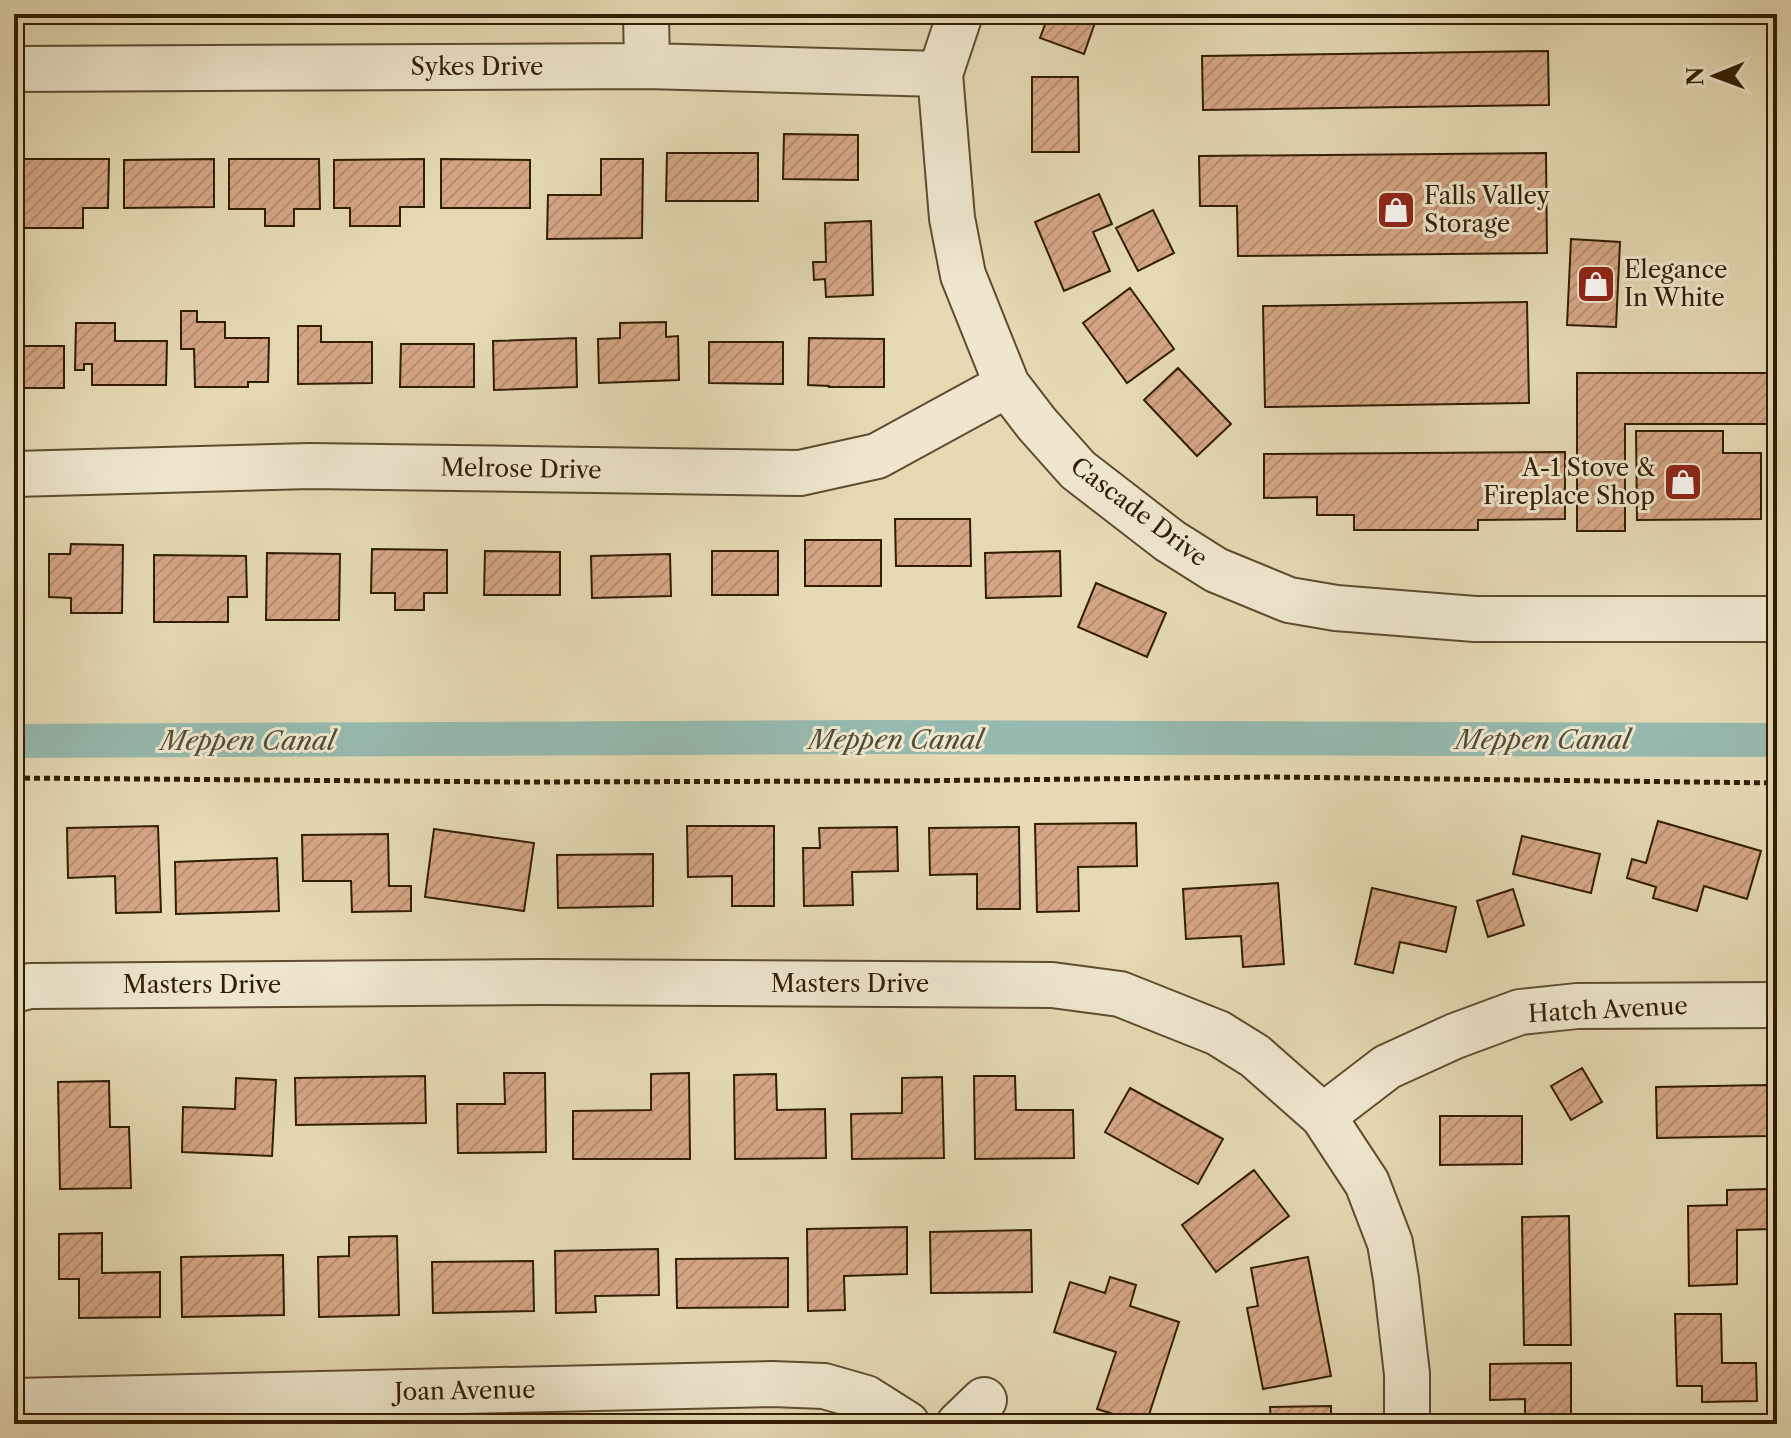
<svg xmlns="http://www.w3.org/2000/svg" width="1791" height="1438" viewBox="0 0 1791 1438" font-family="'Libre Caslon Text',serif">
  <defs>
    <pattern id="building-hatch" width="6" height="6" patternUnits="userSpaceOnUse" patternTransform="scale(2)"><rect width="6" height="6" fill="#d5a686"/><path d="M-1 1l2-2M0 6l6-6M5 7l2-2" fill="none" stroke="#b78e72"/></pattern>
  </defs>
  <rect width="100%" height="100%" fill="#e5dab4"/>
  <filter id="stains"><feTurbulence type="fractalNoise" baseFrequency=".0025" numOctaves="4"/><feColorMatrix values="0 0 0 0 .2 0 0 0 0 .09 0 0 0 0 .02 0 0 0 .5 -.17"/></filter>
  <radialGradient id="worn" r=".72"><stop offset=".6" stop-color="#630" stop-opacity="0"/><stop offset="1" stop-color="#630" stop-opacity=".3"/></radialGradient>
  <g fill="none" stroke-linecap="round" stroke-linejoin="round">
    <path stroke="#96baaf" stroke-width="34" d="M 14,741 L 865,737 L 1777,740"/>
  </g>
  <path fill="url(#building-hatch)" stroke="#321d03" stroke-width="2" d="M 1049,14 L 1098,14 L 1084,54 L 1040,38 Z
    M 1548,51 L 1549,105 L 1203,110 L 1202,56 Z
    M 1032,77 L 1078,77 L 1079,152 L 1032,152 Z
    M 784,134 L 858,135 L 858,180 L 783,179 Z
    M 667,153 L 758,153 L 758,201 L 666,201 Z
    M 1546,153 L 1547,253 L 1238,256 L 1237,206 L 1200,206 L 1199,156 Z
    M 16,159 L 109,159 L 108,208 L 83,208 L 83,228 L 17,228 Z
    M 214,159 L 214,207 L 124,208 L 124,160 Z
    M 229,159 L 319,159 L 320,209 L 294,209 L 294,226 L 265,226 L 265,209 L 229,209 Z
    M 424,159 L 424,207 L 400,207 L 400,226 L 350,226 L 350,208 L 334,208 L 334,160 Z
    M 441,159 L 530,160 L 530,208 L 441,208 Z
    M 601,159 L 643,159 L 642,238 L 547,239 L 548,195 L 601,195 Z
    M 1099,194 L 1112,224 L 1093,232 L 1110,271 L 1064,291 L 1035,222 Z
    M 1153,210 L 1174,253 L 1138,271 L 1116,228 Z
    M 871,221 L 873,295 L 826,297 L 825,279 L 814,280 L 813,262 L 826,262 L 825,223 Z
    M 1571,239 L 1620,242 L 1616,327 L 1567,325 Z
    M 1130,288 L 1174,349 L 1127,383 L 1083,323 Z
    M 1527,302 L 1529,403 L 1265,407 L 1263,306 Z
    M 181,311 L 197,311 L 197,322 L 225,322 L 225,338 L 269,338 L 268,382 L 248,382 L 248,387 L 195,387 L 194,349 L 181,349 Z
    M 666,322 L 666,337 L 678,336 L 679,380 L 599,383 L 598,339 L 620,338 L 620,323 Z
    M 76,323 L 115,323 L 115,341 L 167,341 L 166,385 L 92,385 L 92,364 L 84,364 L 84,370 L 75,370 Z
    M 298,326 L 321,326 L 321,342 L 372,342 L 372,383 L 298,384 Z
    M 576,338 L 577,387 L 494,390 L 493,341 Z
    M 809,338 L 884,339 L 884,387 L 829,387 L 829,386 L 808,385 Z
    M 709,342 L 783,342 L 783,384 L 709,383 Z
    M 401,344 L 474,344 L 474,387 L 400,387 Z
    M 14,346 L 64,346 L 64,388 L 14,388 Z
    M 1178,368 L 1231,424 L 1197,456 L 1144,400 Z
    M 1577,373 L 1772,373 L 1772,424 L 1625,424 L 1625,531 L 1577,531 Z
    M 1636,431 L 1723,431 L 1723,453 L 1761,453 L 1761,519 L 1637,520 Z
    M 1565,452 L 1565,519 L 1478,520 L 1478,530 L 1354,530 L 1354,515 L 1317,515 L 1317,497 L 1264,498 L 1264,454 Z
    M 895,519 L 970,519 L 971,566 L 896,566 Z
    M 805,540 L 881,540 L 881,586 L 805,586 Z
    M 71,544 L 123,545 L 122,613 L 71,613 L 71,598 L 49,597 L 49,554 L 70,554 Z
    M 372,549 L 447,550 L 447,593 L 424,593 L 424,610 L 395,610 L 395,593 L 371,593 Z
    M 485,551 L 560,552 L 560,595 L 484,595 Z
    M 712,551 L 778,551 L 778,595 L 712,595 Z
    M 1060,551 L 1061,596 L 986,598 L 985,553 Z
    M 267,553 L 340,554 L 339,620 L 266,620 Z
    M 670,554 L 671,596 L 592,598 L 591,556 Z
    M 154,555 L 246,556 L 247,597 L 228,597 L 228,622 L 154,622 Z
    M 1096,583 L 1166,613 L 1147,657 L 1078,627 Z
    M 1658,821 L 1761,851 L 1747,899 L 1704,886 L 1697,911 L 1653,898 L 1656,887 L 1627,878 L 1632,859 L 1646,863 Z
    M 1136,823 L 1137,866 L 1078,867 L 1079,911 L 1037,912 L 1035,824 Z
    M 158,826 L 161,912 L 116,913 L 115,876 L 68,878 L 67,828 Z
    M 687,826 L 774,826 L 774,906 L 732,906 L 732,876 L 688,877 Z
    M 897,827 L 898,871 L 852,872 L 853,905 L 804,906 L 803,848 L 820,848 L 819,828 Z
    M 1019,827 L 1020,909 L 977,909 L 977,874 L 930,875 L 929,828 Z
    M 434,829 L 534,843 L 524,911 L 425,897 Z
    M 388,834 L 389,886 L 411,886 L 411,911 L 352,912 L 351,881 L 303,881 L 302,835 Z
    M 1522,836 L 1600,854 L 1591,893 L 1513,874 Z
    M 653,854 L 653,906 L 558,908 L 557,855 Z
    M 277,858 L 279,911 L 176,914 L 175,862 Z
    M 1278,883 L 1284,964 L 1243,967 L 1241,936 L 1186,939 L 1183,889 Z
    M 1372,888 L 1456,907 L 1446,952 L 1400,942 L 1393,973 L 1355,964 Z
    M 1513,889 L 1524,925 L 1488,937 L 1477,901 Z
    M 1582,1068 L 1602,1102 L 1571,1120 L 1551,1086 Z
    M 504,1073 L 545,1073 L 546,1152 L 458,1153 L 457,1104 L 505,1104 Z
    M 689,1073 L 690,1159 L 573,1159 L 573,1111 L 651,1110 L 651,1074 Z
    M 776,1074 L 777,1110 L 825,1109 L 826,1158 L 735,1159 L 734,1075 Z
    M 425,1076 L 426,1123 L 296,1125 L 295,1078 Z
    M 974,1076 L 1015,1076 L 1016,1110 L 1073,1110 L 1074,1158 L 975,1159 Z
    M 942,1077 L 944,1158 L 852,1159 L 851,1114 L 902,1113 L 902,1078 Z
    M 236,1078 L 276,1080 L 272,1156 L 182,1152 L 183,1107 L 235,1109 Z
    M 109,1081 L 110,1127 L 129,1127 L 131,1188 L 60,1189 L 58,1082 Z
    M 1768,1085 L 1768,1136 L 1657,1138 L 1656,1087 Z
    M 1130,1088 L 1223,1139 L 1198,1184 L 1105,1132 Z
    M 1440,1116 L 1522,1116 L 1522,1164 L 1440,1165 Z
    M 1254,1170 L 1289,1216 L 1216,1272 L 1182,1225 Z
    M 1769,1189 L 1771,1229 L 1737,1230 L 1737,1284 L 1689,1286 L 1688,1206 L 1727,1205 L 1727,1190 Z
    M 1569,1216 L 1571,1345 L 1524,1345 L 1522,1217 Z
    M 907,1227 L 907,1274 L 844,1276 L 845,1310 L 808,1311 L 807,1229 Z
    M 1031,1230 L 1032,1292 L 931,1293 L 930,1232 Z
    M 102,1233 L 102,1273 L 160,1272 L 160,1317 L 79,1318 L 79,1279 L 59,1279 L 59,1234 Z
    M 397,1236 L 399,1315 L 319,1317 L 318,1257 L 349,1256 L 349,1237 Z
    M 658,1249 L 659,1295 L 595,1296 L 596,1312 L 556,1313 L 555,1251 Z
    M 283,1255 L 284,1315 L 182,1317 L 181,1257 Z
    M 1308,1257 L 1331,1376 L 1263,1389 L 1247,1308 L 1258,1306 L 1251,1268 Z
    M 788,1258 L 788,1307 L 677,1308 L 676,1259 Z
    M 533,1261 L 534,1311 L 433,1313 L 432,1262 Z
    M 1110,1277 L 1136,1285 L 1130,1306 L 1179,1322 L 1146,1424 L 1097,1409 L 1116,1352 L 1054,1332 L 1070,1282 L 1105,1293 Z
    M 1675,1314 L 1721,1314 L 1722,1363 L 1756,1363 L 1757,1401 L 1702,1402 L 1702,1386 L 1677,1386 Z
    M 1571,1363 L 1571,1424 L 1525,1424 L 1525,1399 L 1490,1400 L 1490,1364 Z
    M 1331,1406 L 1331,1424 L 1271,1424 L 1270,1407 Z"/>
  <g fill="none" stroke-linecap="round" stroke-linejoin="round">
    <g stroke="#5f4c2f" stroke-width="48">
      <path id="minor" d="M 646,14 L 647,66
        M 960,14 L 940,74 L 952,218 L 963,275 L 1007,385 L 1037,424 L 1078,470 L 1170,541 L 1216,570 L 1289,600 L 1336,608 L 1475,619 L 1777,619
        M 14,69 L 647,66 L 940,74
        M 14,474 L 310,466 L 800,473 L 877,456 L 1007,385
        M 14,990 L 30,986 L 541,982 L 1052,985 L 1120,994 L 1218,1033 L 1255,1056 L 1323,1116 L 1367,1183 L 1390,1243 L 1396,1279 L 1407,1374 L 1407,1424
        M 1323,1116 L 1387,1067 L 1455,1036 L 1520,1012 L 1577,1006 L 1777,1005
        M 14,1401 L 772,1384 L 824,1386 L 866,1398 L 907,1424
        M 959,1424 L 984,1400"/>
    </g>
    <path stroke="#321d03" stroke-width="5" stroke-dasharray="6 4" stroke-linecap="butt" d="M 14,778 L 519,782 L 900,781 L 1272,777 L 1777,783"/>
    <use href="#minor" stroke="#eee7ce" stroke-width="44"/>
  </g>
  <defs>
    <g id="shop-square" transform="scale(2)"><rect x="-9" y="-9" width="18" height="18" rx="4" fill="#8f2418" stroke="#eee7ce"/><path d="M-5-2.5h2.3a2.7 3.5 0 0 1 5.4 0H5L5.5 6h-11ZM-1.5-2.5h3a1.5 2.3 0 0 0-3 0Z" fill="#fff"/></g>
  </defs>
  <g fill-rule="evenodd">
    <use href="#shop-square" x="1396" y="210"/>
    <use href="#shop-square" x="1596" y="284"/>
    <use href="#shop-square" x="1683" y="482"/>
  </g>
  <g text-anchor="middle" stroke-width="6" stroke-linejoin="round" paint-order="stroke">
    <g font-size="24" fill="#321d03" stroke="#eee7ce">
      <text x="477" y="75">Sykes Drive</text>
      <text transform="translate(521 469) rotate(1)" y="8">Melrose Drive</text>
      <text transform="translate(1139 512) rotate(37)" y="8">Cascade Drive</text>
      <text x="850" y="992">Masters Drive</text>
      <text x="202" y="993">Masters Drive</text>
      <text transform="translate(1608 1010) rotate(-3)" y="8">Hatch Avenue</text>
      <text transform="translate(465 1391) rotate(-1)" y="8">Joan Avenue</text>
    </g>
    <g font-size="24" fill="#321d03" stroke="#eee7ce" text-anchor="start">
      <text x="1424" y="204">Falls Valley<tspan x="1424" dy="28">Storage</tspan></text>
      <text x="1624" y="278">Elegance<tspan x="1624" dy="28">In White</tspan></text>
      <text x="1655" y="476" text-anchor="end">A-1 Stove &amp;<tspan x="1655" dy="28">Fireplace Shop</tspan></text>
    </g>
    <g font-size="26" font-style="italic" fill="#504c37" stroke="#eee7ce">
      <text x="896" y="749">Meppen Canal</text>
      <text x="1543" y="749">Meppen Canal</text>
      <text x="248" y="750">Meppen Canal</text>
    </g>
  </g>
  <rect width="1791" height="1438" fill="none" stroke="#e5dab4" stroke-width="48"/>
  <rect x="16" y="16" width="1759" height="1406" fill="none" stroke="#321d03" stroke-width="4"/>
  <rect x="24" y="24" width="1743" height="1390" fill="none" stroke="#321d03" stroke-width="2"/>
  <g transform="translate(1715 76) rotate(269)" stroke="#eee7ce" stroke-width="6" paint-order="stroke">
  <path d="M0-6L14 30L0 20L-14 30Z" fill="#321d03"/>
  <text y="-12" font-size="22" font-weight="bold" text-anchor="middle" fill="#321d03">N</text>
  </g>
  <rect width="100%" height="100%" filter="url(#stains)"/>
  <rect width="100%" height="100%" fill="url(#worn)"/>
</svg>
